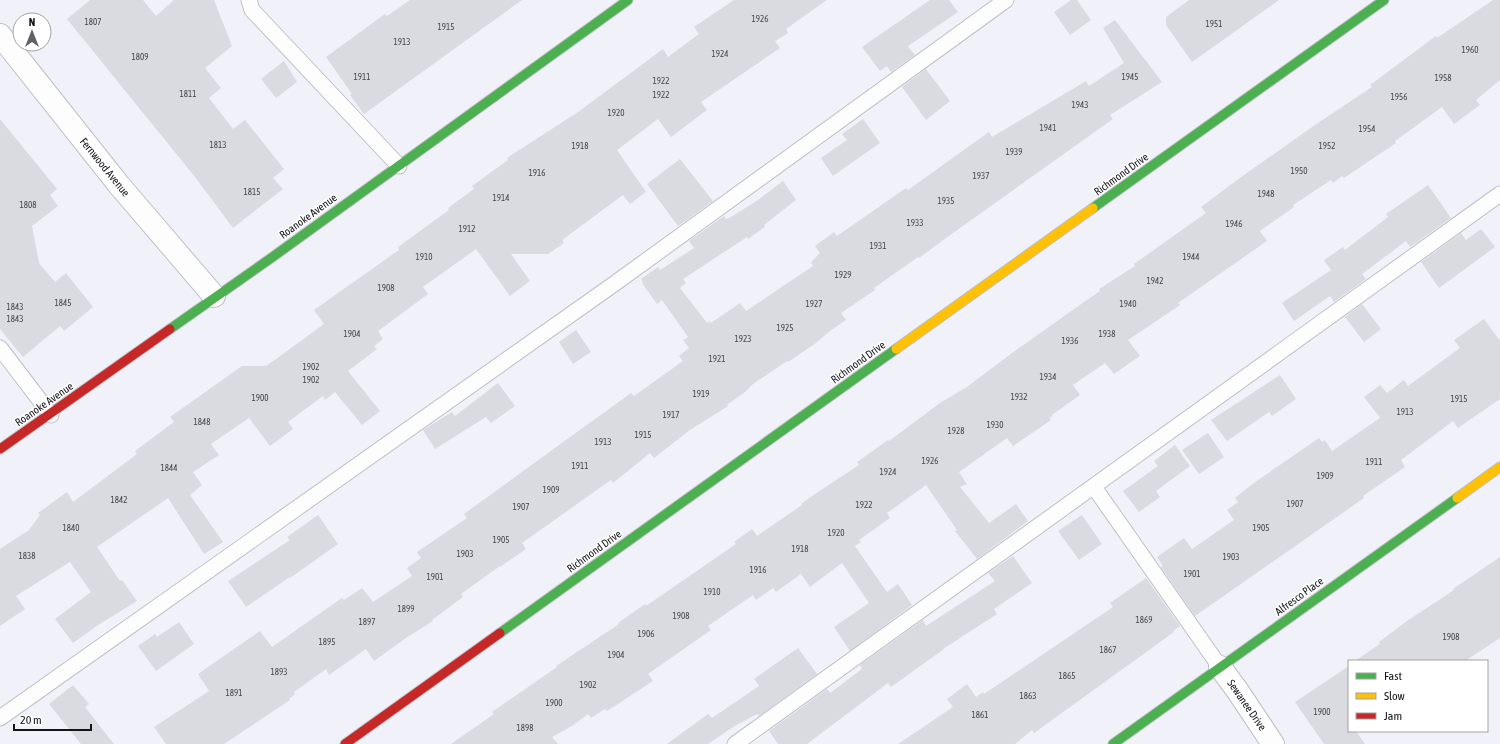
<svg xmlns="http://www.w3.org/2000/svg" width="1500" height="744" viewBox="0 0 1500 744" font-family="'Asap Condensed',sans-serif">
  <rect width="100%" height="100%" fill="#f0f1f9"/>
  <path fill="#dadae1" d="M 90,0 L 143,0 L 156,16 L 174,0 L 214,0 L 232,46 L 205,68 L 221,88 L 209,98 L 233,129 L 245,120 L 284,169 L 273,178 L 283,189 L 233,228 L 195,177 L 67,19 Z
    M 410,0 L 522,0 L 364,114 L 350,95 L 352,94 L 326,57 L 385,14 L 387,16 Z
    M 734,0 L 827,0 L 786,29 L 788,33 L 775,41 L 780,48 L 701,102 L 707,110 L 671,137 L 658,119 L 617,150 L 646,192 L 630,204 L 623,195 L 562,240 L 564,243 L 548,254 L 511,254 L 530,281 L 510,296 L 476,249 L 423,287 L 428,294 L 378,331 L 383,339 L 374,346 L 377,349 L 348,371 L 380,411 L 362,425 L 335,392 L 325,400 L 323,396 L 288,422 L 293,429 L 270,446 L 249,418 L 211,444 L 219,455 L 193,472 L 202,485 L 190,495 L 223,542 L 204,554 L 168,498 L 97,547 L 120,581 L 122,580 L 137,601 L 98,625 L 73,643 L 55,619 L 91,592 L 70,562 L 16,596 L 25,609 L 0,626 L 0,549 L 29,530 L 40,515 L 38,513 L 67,492 L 73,502 L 137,454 L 135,451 L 174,422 L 170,417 L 242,366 L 266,366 L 283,354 L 324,324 L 314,310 L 399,250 L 398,247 L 449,210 L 448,208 L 474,189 L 472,186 L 508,160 L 507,158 L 578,112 L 663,49 L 668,57 L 699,34 L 694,27 Z
    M 930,0 L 949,0 L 958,12 L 908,46 L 915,55 L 891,72 L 887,66 L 880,71 L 862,47 Z
    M 1071,0 L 1077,0 L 1091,20 L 1070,35 L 1054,12 Z
    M 1189,0 L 1279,0 L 1192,62 L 1166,25 L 1166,17 Z
    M 1493,0 L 1500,0 L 1500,80 L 1476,100 L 1480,105 L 1454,124 L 1442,107 L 1395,141 L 1396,143 L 1344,178 L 1342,176 L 1333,183 L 1331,180 L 1293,205 L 1294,207 L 1260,231 L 1267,241 L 1178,303 L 1180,305 L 1128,340 L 1140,356 L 1114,374 L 1105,363 L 1073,385 L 1080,395 L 1052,415 L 1053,416 L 1049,418 L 1051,420 L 1013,446 L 1007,438 L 959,472 L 967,484 L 960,487 L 989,523 L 1016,504 L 1028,521 L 977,559 L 955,531 L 957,530 L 926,485 L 887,513 L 890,518 L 859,540 L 861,542 L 855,546 L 887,592 L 898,584 L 912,605 L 850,651 L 834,627 L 869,603 L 842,563 L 810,587 L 801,574 L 776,592 L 773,588 L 756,600 L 753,595 L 708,626 L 711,630 L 648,674 L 653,681 L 607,711 L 605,709 L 591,718 L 588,714 L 572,726 L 552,737 L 558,744 L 451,744 L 494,714 L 492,712 L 557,667 L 556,666 L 619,624 L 618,623 L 645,604 L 646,606 L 736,544 L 734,542 L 752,529 L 757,536 L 802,505 L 801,504 L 815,494 L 859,465 L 857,462 L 888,440 L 889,441 L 940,403 L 967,387 L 1012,353 L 1084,302 L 1100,291 L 1099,289 L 1135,266 L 1134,264 L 1206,213 L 1201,207 L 1237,180 L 1315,125 L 1372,87 L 1370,85 L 1436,36 L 1437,38 Z
    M 1115,20 L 1162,82 L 1110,115 L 1113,119 L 946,238 L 919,258 L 918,257 L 874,288 L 875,290 L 841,313 L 846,320 L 830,331 L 816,343 L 788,362 L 787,361 L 753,384 L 745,392 L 727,405 L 728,406 L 690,430 L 654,458 L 650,453 L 613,483 L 611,480 L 522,543 L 526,549 L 500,567 L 500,566 L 461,594 L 463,597 L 432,620 L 433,621 L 406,638 L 374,661 L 366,649 L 329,675 L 326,669 L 294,692 L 295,694 L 289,699 L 290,700 L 224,744 L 166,744 L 154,727 L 209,691 L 198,674 L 260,631 L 272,647 L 342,598 L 344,600 L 362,588 L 373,602 L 412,576 L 407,568 L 421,558 L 417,552 L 467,518 L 464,514 L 631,393 L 634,396 L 683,361 L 679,356 L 689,348 L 683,340 L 688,337 L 662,300 L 657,304 L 642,283 L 643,282 L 641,279 L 658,267 L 660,270 L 694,248 L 689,241 L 724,216 L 726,219 L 731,217 L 758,200 L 783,181 L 796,200 L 764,225 L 765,227 L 748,239 L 747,237 L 683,279 L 686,283 L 680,288 L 707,323 L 710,321 L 711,323 L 740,303 L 746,311 L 813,266 L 811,262 L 820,253 L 815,246 L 834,232 L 837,236 L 906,188 L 908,190 L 989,132 L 992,137 L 1086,81 L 1089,86 L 1124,63 L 1103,28 Z
    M 284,61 L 297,82 L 276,98 L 261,79 Z
    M 926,69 L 950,101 L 926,120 L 902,87 Z
    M 0,119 L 57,189 L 50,195 L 58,206 L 32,226 L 39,263 L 55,282 L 66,273 L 93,307 L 64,331 L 60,326 L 23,357 L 0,329 Z
    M 863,119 L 880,143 L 833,176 L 821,158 L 847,140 L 842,134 Z
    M 680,159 L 713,201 L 678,226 L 647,184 Z
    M 1428,185 L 1451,218 L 1410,247 L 1406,241 L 1362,274 L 1366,279 L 1334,302 L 1330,296 L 1294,321 L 1282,303 L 1331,270 L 1324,260 L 1343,247 L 1345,250 L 1388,217 L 1386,214 Z
    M 1481,229 L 1495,247 L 1439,288 L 1421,262 L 1461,233 L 1466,240 Z
    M 1362,304 L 1381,329 L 1364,342 L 1345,317 Z
    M 1484,319 L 1500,341 L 1500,399 L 1458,428 L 1453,421 L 1401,460 L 1405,467 L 1363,496 L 1364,498 L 1195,616 L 1161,567 L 1163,566 L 1157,557 L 1184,538 L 1192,549 L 1234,520 L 1227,510 L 1238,502 L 1235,498 L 1251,485 L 1319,438 L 1322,442 L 1325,440 L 1332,451 L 1380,418 L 1364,397 L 1380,385 L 1387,393 L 1404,380 L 1408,386 L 1460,348 L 1454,340 Z
    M 576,330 L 591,352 L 573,364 L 559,342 Z
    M 1280,375 L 1296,399 L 1272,416 L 1269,412 L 1227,441 L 1211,420 Z
    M 498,383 L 515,406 L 491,423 L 486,417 L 435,449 L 423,430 L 452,412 L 455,416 Z
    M 1208,433 L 1224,457 L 1199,474 L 1182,450 Z
    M 1175,445 L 1190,466 L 1156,491 L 1160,497 L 1139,512 L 1123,491 L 1158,466 L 1154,461 Z
    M 318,515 L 338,544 L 290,578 L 290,577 L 246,607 L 228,581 L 290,540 L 287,537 Z
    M 1082,515 L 1102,544 L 1079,560 L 1058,531 Z
    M 1013,556 L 1032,583 L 994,609 L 997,614 L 943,649 L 944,649 L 891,687 L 888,683 L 807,744 L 778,744 L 769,731 L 827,689 L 830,693 L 862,669 L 860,665 L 923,620 L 926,626 L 995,581 L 988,573 Z
    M 1500,557 L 1500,638 L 1465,661 L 1355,661 L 1380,644 L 1379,642 L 1407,621 L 1454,590 L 1453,589 Z
    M 1146,578 L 1180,626 L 1173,631 L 1174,632 L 1034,733 L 1032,730 L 1015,744 L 898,744 L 953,707 L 947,699 L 967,684 L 976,697 L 983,692 L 984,694 L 1113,607 L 1110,603 Z
    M 179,622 L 194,644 L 156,671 L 138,646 L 155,634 L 157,637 Z
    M 798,648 L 817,674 L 759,716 L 757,714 L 733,727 L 708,744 L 667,744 L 708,714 L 712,718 L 759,686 L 754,679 Z
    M 1349,666 L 1349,731 L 1356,731 L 1365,744 L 1324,744 L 1295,702 Z
    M 73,685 L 89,704 L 85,707 L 114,744 L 81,744 L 49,704 Z"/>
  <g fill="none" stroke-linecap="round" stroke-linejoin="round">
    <g stroke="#bec0c6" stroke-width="17">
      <path id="lane" d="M 249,0 L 252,10 L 399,166
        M 0,348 L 51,415
        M 1094,487 L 1220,667
        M 0,718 L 614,284 L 1006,0
        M 735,744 L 1500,194"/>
    </g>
    <g stroke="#bec0c6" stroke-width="24">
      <path id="street" d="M 0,35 L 119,185 L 214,296
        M 1220,667 L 1237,690 L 1273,744"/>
    </g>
    <g stroke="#bec0c6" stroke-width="11">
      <path id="fast" d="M 1093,208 L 1384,0
        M 170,329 L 274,256 L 628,0
        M 500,633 L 896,349
        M 1113,744 L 1457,498"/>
    </g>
    <g stroke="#bec0c6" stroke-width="11">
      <path id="slow" d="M 896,349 L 1093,208
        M 1457,498 L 1500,467"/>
    </g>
    <g stroke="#bec0c6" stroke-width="11">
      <path id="jam" d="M 0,449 L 170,329
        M 345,744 L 500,633"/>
    </g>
    <use href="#lane" stroke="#fdfdfe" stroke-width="15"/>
    <use href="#street" stroke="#fdfdfe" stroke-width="22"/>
    <use href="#fast" stroke="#4caf50" stroke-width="9"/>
    <use href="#slow" stroke="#ffc107" stroke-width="9"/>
    <use href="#jam" stroke="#c62828" stroke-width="9"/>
  </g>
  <g text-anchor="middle" stroke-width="3" stroke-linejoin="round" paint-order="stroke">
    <g font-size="9" fill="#46464c">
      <text x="760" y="22">1926</text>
      <text x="93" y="25">1807</text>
      <text x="1214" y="27">1951</text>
      <text x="446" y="30">1915</text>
      <text x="402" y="45">1913</text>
      <text x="1470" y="53">1960</text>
      <text x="720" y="57">1924</text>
      <text x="140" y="60">1809</text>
      <text x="362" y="80">1911</text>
      <text x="1130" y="80">1945</text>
      <text x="1443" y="81">1958</text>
      <text x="661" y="84">1922</text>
      <text x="188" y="97">1811</text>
      <text x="661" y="98">1922</text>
      <text x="1399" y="100">1956</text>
      <text x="1080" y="108">1943</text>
      <text x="616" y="116">1920</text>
      <text x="1048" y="131">1941</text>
      <text x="1367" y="132">1954</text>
      <text x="218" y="148">1813</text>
      <text x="580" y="149">1918</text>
      <text x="1327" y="149">1952</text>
      <text x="1014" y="155">1939</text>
      <text x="1299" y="174">1950</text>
      <text x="537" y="176">1916</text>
      <text x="981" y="179">1937</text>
      <text x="252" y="195">1815</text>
      <text x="1266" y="197">1948</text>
      <text x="501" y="201">1914</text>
      <text x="946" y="204">1935</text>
      <text x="28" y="208">1808</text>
      <text x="915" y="226">1933</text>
      <text x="1234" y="227">1946</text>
      <text x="467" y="232">1912</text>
      <text x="878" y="249">1931</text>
      <text x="424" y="260">1910</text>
      <text x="1191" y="260">1944</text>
      <text x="843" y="278">1929</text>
      <text x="1155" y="284">1942</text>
      <text x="386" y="291">1908</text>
      <text x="63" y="306">1845</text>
      <text x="814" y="307">1927</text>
      <text x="1128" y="307">1940</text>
      <text x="15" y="310">1843</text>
      <text x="15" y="322">1843</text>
      <text x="785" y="331">1925</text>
      <text x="352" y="337">1904</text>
      <text x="1107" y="337">1938</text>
      <text x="743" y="342">1923</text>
      <text x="1070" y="344">1936</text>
      <text x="717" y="362">1921</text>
      <text x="311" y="370">1902</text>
      <text x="1048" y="380">1934</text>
      <text x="311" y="383">1902</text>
      <text x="701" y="397">1919</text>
      <text x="1019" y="400">1932</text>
      <text x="260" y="401">1900</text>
      <text x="1459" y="402">1915</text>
      <text x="1405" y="415">1913</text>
      <text x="671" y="418">1917</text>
      <text x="202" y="425">1848</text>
      <text x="995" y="428">1930</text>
      <text x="956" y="434">1928</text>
      <text x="643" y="438">1915</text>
      <text x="603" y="445">1913</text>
      <text x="930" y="464">1926</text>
      <text x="1374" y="465">1911</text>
      <text x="580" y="469">1911</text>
      <text x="169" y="471">1844</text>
      <text x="888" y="475">1924</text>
      <text x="1325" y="479">1909</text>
      <text x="551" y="493">1909</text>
      <text x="119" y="503">1842</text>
      <text x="1295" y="507">1907</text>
      <text x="864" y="508">1922</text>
      <text x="521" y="510">1907</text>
      <text x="71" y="531">1840</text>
      <text x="1261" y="531">1905</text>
      <text x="836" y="536">1920</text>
      <text x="501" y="543">1905</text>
      <text x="800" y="552">1918</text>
      <text x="465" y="557">1903</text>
      <text x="27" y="559">1838</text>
      <text x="1231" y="560">1903</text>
      <text x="758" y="573">1916</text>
      <text x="1192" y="577">1901</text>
      <text x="435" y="580">1901</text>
      <text x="712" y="595">1910</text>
      <text x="406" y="612">1899</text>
      <text x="681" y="619">1908</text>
      <text x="1144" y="623">1869</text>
      <text x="367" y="625">1897</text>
      <text x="646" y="637">1906</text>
      <text x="1451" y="640">1908</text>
      <text x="327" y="645">1895</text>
      <text x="1108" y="653">1867</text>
      <text x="616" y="658">1904</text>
      <text x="279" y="675">1893</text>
      <text x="1067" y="679">1865</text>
      <text x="588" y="688">1902</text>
      <text x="234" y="696">1891</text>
      <text x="1028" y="699">1863</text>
      <text x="554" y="706">1900</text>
      <text x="1322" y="715">1900</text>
      <text x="980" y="718">1861</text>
      <text x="525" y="731">1898</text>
    </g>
    <g font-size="11" fill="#141419" stroke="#fff">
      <text transform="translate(105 167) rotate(51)" y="4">Fernwood Avenue</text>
      <text transform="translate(1121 174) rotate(-36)" y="4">Richmond Drive</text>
      <text transform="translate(308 216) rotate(-36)" y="4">Roanoke Avenue</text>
      <text transform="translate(858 362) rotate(-36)" y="4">Richmond Drive</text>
      <text transform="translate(44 404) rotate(-35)" y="4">Roanoke Avenue</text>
      <text transform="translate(594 551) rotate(-36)" y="4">Richmond Drive</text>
      <text transform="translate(1299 596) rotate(-36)" y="4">Alfresco Place</text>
      <text transform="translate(1247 705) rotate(55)" y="4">Sewanee Drive</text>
    </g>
  </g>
  <rect x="1348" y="660" width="140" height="72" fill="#ffffff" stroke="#a1a1a3"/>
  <rect x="1356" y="673" width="20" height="6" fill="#4caf50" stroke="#a1a1a3"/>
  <text x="1384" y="680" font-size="12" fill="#141419">Fast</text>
  <rect x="1356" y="693" width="20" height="6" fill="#ffc107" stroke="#a1a1a3"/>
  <text x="1384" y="700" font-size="12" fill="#141419">Slow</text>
  <rect x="1356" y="713" width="20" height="6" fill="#c62828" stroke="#a1a1a3"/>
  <text x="1384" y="720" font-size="12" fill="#141419">Jam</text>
  <g transform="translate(32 32)"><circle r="19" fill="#ffffff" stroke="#a1a1a3"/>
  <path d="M0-3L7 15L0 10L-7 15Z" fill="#616167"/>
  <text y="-6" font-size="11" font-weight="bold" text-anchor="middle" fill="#141419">N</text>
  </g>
  <path d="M14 724v6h77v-6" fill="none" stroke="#141419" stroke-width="2"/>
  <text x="20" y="724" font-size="12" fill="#141419" stroke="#ffffff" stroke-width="3" paint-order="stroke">20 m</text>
</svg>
